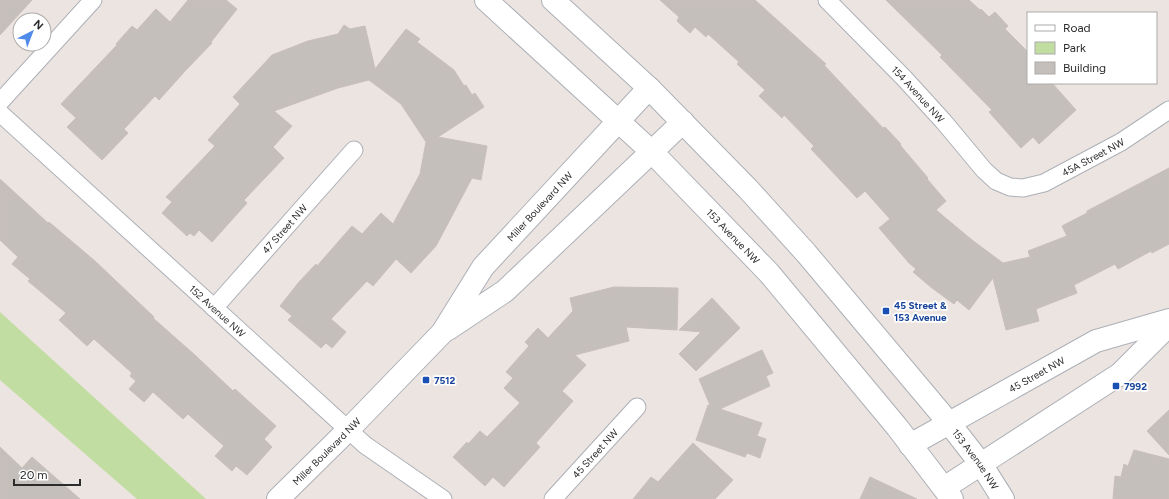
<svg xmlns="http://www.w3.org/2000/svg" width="1169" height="499" viewBox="0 0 1169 499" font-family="Figtree,sans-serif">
  <rect width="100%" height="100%" fill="#ece4e0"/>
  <path fill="#c2dda1" d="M 0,312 L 206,499 L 137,499 L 0,380 Z"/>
  <path fill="#c5bfbb" stroke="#c8bfb9" d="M 0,0 L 32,0 L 0,35 Z
    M 188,0 L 226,0 L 237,9 L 211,42 L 212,43 L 186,70 L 159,100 L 155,96 L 124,129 L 128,133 L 102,160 L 67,127 L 76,118 L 61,104 L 117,45 L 116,44 L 132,26 L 137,30 L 156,9 L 170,22 Z
    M 660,0 L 755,0 L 826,64 L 824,65 L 883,128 L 885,127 L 901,144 L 900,145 L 928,178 L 927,179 L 946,201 L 936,210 L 972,240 L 1003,263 L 1030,257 L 1028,251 L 1067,236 L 1062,226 L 1087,213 L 1087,211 L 1169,168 L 1169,244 L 1152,253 L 1151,251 L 1118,269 L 1115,264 L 1074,285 L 1077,293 L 1036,309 L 1039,321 L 1006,330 L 993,278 L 969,310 L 957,300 L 954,304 L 932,288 L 913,272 L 916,269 L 909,263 L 879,228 L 890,219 L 865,191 L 857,198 L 811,149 L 814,146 L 784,115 L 782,118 L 759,96 L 765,90 L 737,64 L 739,62 L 708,34 L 706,37 L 695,27 L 690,33 L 677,21 L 679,17 Z
    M 886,0 L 969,0 L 980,10 L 981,9 L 989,17 L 995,12 L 1008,26 L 1005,29 L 1028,52 L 1028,83 L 1052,83 L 1076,110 L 1039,144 L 1033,137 L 1021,148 L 989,112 L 992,110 L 940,57 L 942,55 Z
    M 344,25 L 350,29 L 365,26 L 375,69 L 406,29 L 420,39 L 417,42 L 454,70 L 464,86 L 466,85 L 472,95 L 475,93 L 484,107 L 438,137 L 487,146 L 481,180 L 472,178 L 436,246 L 411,273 L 396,259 L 373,286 L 367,281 L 331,319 L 346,332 L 332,348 L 326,343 L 321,348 L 288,320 L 292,316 L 280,306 L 299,282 L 316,264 L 317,266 L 352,226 L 362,234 L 381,213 L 393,224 L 420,174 L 426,142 L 401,104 L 369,80 L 338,88 L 274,111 L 292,126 L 273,147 L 284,158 L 244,200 L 247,203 L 212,242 L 199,230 L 194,236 L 190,233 L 187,236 L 162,213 L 172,202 L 166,197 L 215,146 L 208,140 L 240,104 L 233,97 L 272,55 L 308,41 L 338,34 Z
    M 0,179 L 48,223 L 49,222 L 95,261 L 154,317 L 153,318 L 196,356 L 233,391 L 235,389 L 276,426 L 264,439 L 272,447 L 247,475 L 236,466 L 232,471 L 215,456 L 224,446 L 188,414 L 183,419 L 153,392 L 144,402 L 129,389 L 136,381 L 130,376 L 132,373 L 94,339 L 87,346 L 59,320 L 66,313 L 28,281 L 30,279 L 12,264 L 18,257 L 0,240 Z
    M 614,287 L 678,288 L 677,330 L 626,327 L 629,341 L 575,355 L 586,365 L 562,391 L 573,401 L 536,443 L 540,447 L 504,487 L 493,477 L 485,486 L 453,457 L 467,442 L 468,444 L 480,431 L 487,437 L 520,403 L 504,388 L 513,378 L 506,372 L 529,346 L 525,342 L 538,328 L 548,338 L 573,311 L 570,298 Z
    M 712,298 L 740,328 L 696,371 L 679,354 L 701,332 L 679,330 Z
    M 762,350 L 773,373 L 766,376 L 770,386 L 720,409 L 762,423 L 757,436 L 766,439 L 760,458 L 747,453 L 745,457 L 696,440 L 708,405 L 710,405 L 699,379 Z
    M 1169,410 L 1169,455 L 1147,431 Z
    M 693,443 L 733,480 L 715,499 L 633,499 L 651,477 L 658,482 Z
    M 0,447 L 22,468 L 32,457 L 80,499 L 0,499 Z
    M 1134,450 L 1169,459 L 1169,499 L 1113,499 L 1115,476 L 1121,477 L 1124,464 L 1128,466 Z
    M 870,477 L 917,499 L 860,499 Z"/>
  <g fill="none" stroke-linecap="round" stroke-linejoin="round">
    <g stroke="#acb0b7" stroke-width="19">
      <g id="minor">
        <path id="s1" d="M 827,0 L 904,78 L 944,122 L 984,170 L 996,181 L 1010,187 L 1023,188 L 1044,183 L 1121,142 L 1169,110"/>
        <path d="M 0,102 L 93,0"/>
        <path id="s2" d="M 0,113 L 365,445 L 443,499"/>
        <path id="s3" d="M 214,308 L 354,150"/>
        <path id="s4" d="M 553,499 L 637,407"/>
      </g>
    </g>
    <g stroke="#acb0b7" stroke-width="24">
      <g id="tertiary">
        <path d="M 448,329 L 505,291 L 683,122"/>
        <path id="s5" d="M 910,445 L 1096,341 L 1169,320"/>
        <path d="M 944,488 L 1120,374 L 1169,325"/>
        <path id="s6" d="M 278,499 L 348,430 L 442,333 L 483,267 L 649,88"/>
      </g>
    </g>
    <g stroke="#acb0b7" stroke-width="24">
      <g id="secondary">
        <path id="s7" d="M 486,0 L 652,152 L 769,273 L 897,427 L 952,499"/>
        <path id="s8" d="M 553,0 L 649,88 L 748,189 L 806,253 L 949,423 L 981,464 L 1003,499"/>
      </g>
    </g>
    <use href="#minor" stroke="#fff" stroke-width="17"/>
    <use href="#tertiary" stroke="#fff" stroke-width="22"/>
    <use href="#secondary" stroke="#fff" stroke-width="22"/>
  </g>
  <g fill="#1a4fb4" stroke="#fff" stroke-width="1.5">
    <rect x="882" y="307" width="8" height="8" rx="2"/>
    <rect x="422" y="376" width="8" height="8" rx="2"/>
    <rect x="1112" y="382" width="8" height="8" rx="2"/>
  </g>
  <g text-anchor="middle" stroke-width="3.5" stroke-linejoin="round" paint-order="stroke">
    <g font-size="10" fill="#2c2c2c" stroke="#fff">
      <text dy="4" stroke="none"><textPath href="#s1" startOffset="131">154 Avenue NW</textPath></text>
      <text dy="4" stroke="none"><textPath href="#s1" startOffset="353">45A Street NW</textPath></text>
      <text dy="4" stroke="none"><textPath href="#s6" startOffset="394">Miller Boulevard NW</textPath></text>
      <text dy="4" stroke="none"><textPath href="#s3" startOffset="106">47 Street NW</textPath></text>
      <text dy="4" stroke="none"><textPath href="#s7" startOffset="342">153 Avenue NW</textPath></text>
      <text dy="4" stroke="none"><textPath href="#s2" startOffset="294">152 Avenue NW</textPath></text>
      <text dy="4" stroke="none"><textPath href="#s5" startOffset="145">45 Street NW</textPath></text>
      <text dy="4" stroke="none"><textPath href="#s6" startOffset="68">Miller Boulevard NW</textPath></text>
      <text dy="4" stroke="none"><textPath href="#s4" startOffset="62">45 Street NW</textPath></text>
      <text dy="4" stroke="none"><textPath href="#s8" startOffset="625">153 Avenue NW</textPath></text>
    </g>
    <g font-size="10" font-weight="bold" fill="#164399" stroke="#fff" text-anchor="start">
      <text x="894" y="309">45 Street &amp;<tspan x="894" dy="12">153 Avenue</tspan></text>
      <text x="434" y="384">7512</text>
      <text x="1124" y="390">7992</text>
    </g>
  </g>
  <rect x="1027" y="12" width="130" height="72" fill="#ffffff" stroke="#ababab"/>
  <rect x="1035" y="25" width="20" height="6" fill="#ffffff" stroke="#ababab"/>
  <text x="1063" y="32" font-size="12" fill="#2c2c2c">Road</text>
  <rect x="1035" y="42" width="20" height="12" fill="#c2dda1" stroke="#ababab"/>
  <text x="1063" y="52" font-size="12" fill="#2c2c2c">Park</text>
  <rect x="1035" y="62" width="20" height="12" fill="#c5bfbb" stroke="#ababab"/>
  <text x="1063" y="72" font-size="12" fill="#2c2c2c">Building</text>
  <g transform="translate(32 32) rotate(42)"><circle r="19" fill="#ffffff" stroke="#ababab"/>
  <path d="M0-3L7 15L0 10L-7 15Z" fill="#4f8ce9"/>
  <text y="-6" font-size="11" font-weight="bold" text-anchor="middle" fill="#2c2c2c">N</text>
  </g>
  <path d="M14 479v6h66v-6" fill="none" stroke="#2c2c2c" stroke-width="2"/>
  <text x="20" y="479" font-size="12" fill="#2c2c2c" stroke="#ffffff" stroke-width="3" paint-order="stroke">20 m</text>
</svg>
